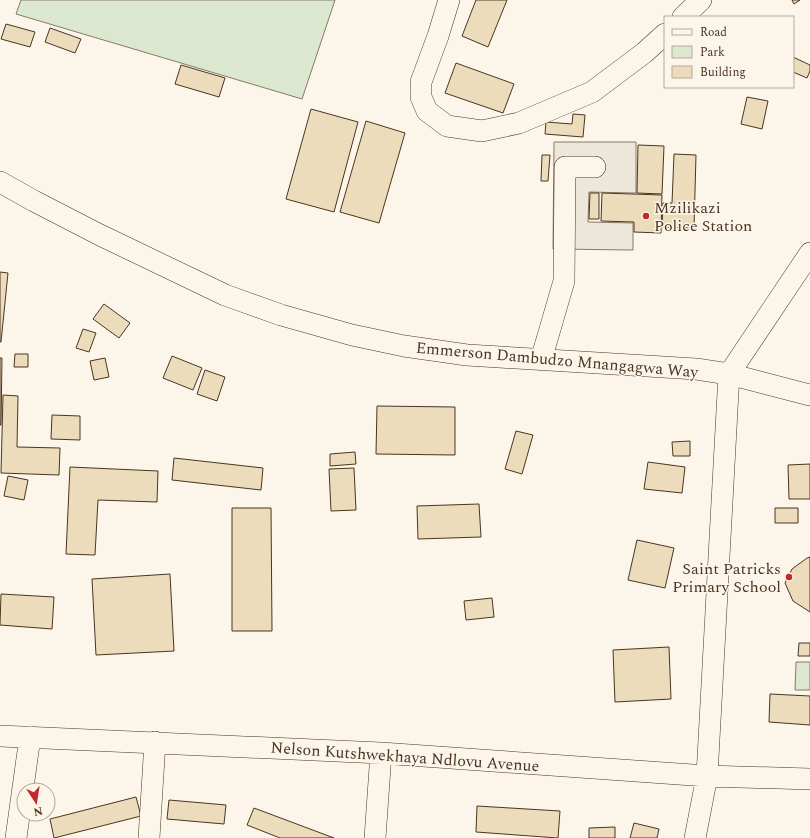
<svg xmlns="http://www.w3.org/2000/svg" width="810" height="838" viewBox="0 0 810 838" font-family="Spectral,serif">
  <rect width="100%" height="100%" fill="#fbf6e9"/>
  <path fill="#dce7d0" stroke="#887966" d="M 21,0 L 335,0 L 302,99 L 16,14 Z
    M 796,662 L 810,662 L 810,690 L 795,690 Z"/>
  <path fill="#ede7d9" stroke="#887966" d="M 554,142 L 636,142 L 636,193 L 589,192 L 588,222 L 633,223 L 633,250 L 553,249 Z"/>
  <path fill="#ecdcbc" stroke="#4a3520" d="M 476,0 L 507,0 L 488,47 L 462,36 Z
    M 792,0 L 800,0 L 794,4 Z
    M 6,24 L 35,32 L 30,47 L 1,39 Z
    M 50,28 L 81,39 L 75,53 L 45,42 Z
    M 793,57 L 810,65 L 810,71 L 807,78 L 793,72 Z
    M 456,63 L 514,84 L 503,113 L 445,93 Z
    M 181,65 L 225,78 L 219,97 L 175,84 Z
    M 747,97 L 768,101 L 762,129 L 741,124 Z
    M 311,109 L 358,122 L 334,212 L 286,199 Z
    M 573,114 L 585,115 L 583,137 L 545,134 L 546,122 L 572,124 Z
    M 366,121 L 405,133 L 379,223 L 340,212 Z
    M 638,145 L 664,146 L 662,194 L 637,193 Z
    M 674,154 L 696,155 L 694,228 L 662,227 L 663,203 L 672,203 Z
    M 542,155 L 550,155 L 548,181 L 541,181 Z
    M 590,193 L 599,193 L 599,219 L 589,219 Z
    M 602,193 L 662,195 L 661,233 L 634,232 L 634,222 L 601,221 Z
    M 0,272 L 8,273 L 1,342 L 0,342 Z
    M 104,304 L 130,323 L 119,338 L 93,319 Z
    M 83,329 L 96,333 L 89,352 L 76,348 Z
    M 15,354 L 28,354 L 28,367 L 14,367 Z
    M 172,356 L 202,368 L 193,390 L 163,378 Z
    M 0,358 L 2,358 L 1,425 L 0,425 Z
    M 105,358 L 109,377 L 94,380 L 90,361 Z
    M 205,370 L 225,377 L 217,401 L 197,394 Z
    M 3,395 L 18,396 L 17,447 L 60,448 L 59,475 L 1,473 Z
    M 377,406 L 455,407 L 455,455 L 376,454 Z
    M 52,415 L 80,416 L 80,440 L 51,439 Z
    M 516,431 L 533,435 L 522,474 L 505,469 Z
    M 690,441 L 690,456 L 673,456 L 672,442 Z
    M 355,452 L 356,464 L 330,466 L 330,454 Z
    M 174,458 L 263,468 L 261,490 L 172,480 Z
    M 648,462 L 685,467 L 682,493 L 644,489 Z
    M 810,464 L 810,499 L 789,499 L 788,465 Z
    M 70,467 L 158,471 L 157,502 L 98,500 L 95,555 L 66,554 Z
    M 354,468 L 356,510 L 331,511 L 329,469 Z
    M 8,476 L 28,480 L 24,500 L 4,496 Z
    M 479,504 L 481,537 L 418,539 L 417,506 Z
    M 232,508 L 271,508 L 272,631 L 232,631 Z
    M 775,508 L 798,508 L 798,523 L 775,523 Z
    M 637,540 L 674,548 L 665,588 L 628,580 Z
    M 810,557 L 810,612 L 793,601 L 785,583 L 792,569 L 807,558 Z
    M 170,574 L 174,651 L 96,655 L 92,579 Z
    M 1,594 L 54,597 L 52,629 L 0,625 Z
    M 492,598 L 494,617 L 466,620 L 464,601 Z
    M 799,643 L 810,643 L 810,656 L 798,656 Z
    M 669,647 L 671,699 L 615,702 L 613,650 Z
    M 770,694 L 810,696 L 810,725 L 769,722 Z
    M 136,797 L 141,816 L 54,838 L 50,819 Z
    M 169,800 L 226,805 L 224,824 L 167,819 Z
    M 477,806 L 560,811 L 558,838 L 476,832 Z
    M 254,808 L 334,838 L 280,838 L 247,825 Z
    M 634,823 L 659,829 L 657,838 L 630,838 Z
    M 615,827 L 615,838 L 589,838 L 589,828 Z"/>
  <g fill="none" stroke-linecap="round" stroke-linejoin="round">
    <g stroke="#4a3520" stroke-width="22">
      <path id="minor" d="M 449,0 L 438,36 L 421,82 L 421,97 L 427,111 L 447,126 L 482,131 L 519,123 L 592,92 L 644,53 L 665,34
        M 683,17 L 701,0
        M 0,182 L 34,201 L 100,235 L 225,295 L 281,315 L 352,335 L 404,346 L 467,355 L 696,369 L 729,374 L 810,395
        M 541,360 L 564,281 L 565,167 L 595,167
        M 0,736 L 381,753 L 707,776 L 810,779
        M 16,838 L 30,737
        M 149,838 L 155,742
        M 375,838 L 381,753
        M 695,838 L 707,776 L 729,374 L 810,253"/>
    </g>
    <use href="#minor" stroke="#fbf6e9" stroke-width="21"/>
  </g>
  <g fill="#c62828" stroke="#fbf6e9" stroke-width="1.5">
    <circle cx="646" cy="216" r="4"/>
    <circle cx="789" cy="577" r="4"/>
  </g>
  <g text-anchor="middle" stroke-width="3" stroke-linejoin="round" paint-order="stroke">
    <g font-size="16" fill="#4a3520" stroke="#fbf6e9" text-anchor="start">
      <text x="654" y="213">Mzilikazi<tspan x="654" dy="18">Police Station</tspan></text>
      <text x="781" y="574" text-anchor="end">Saint Patricks<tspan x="781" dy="18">Primary School</tspan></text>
    </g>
    <g font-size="16" fill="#4a3520" stroke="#fbf6e9">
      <text transform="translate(557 359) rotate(5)" y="6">Emmerson Dambudzo Mnangagwa Way</text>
      <text transform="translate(405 756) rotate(4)" y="6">Nelson Kutshwekhaya Ndlovu Avenue</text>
    </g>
  </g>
  <rect x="664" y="16" width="130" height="72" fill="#fbf6e9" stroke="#b4a999"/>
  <rect x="672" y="29" width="20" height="6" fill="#fbf6e9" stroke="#b4a999"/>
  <text x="700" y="36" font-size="12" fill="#4a3520">Road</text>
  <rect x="672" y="46" width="20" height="12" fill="#dce7d0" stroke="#b4a999"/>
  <text x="700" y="56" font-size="12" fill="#4a3520">Park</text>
  <rect x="672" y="66" width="20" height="12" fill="#ecdcbc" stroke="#b4a999"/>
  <text x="700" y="76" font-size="12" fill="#4a3520">Building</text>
  <g transform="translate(36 802) rotate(168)"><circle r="19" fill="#fbf6e9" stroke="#b4a999"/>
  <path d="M0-3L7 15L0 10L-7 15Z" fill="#c62828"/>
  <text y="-6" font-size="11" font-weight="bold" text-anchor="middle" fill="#4a3520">N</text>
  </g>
</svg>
